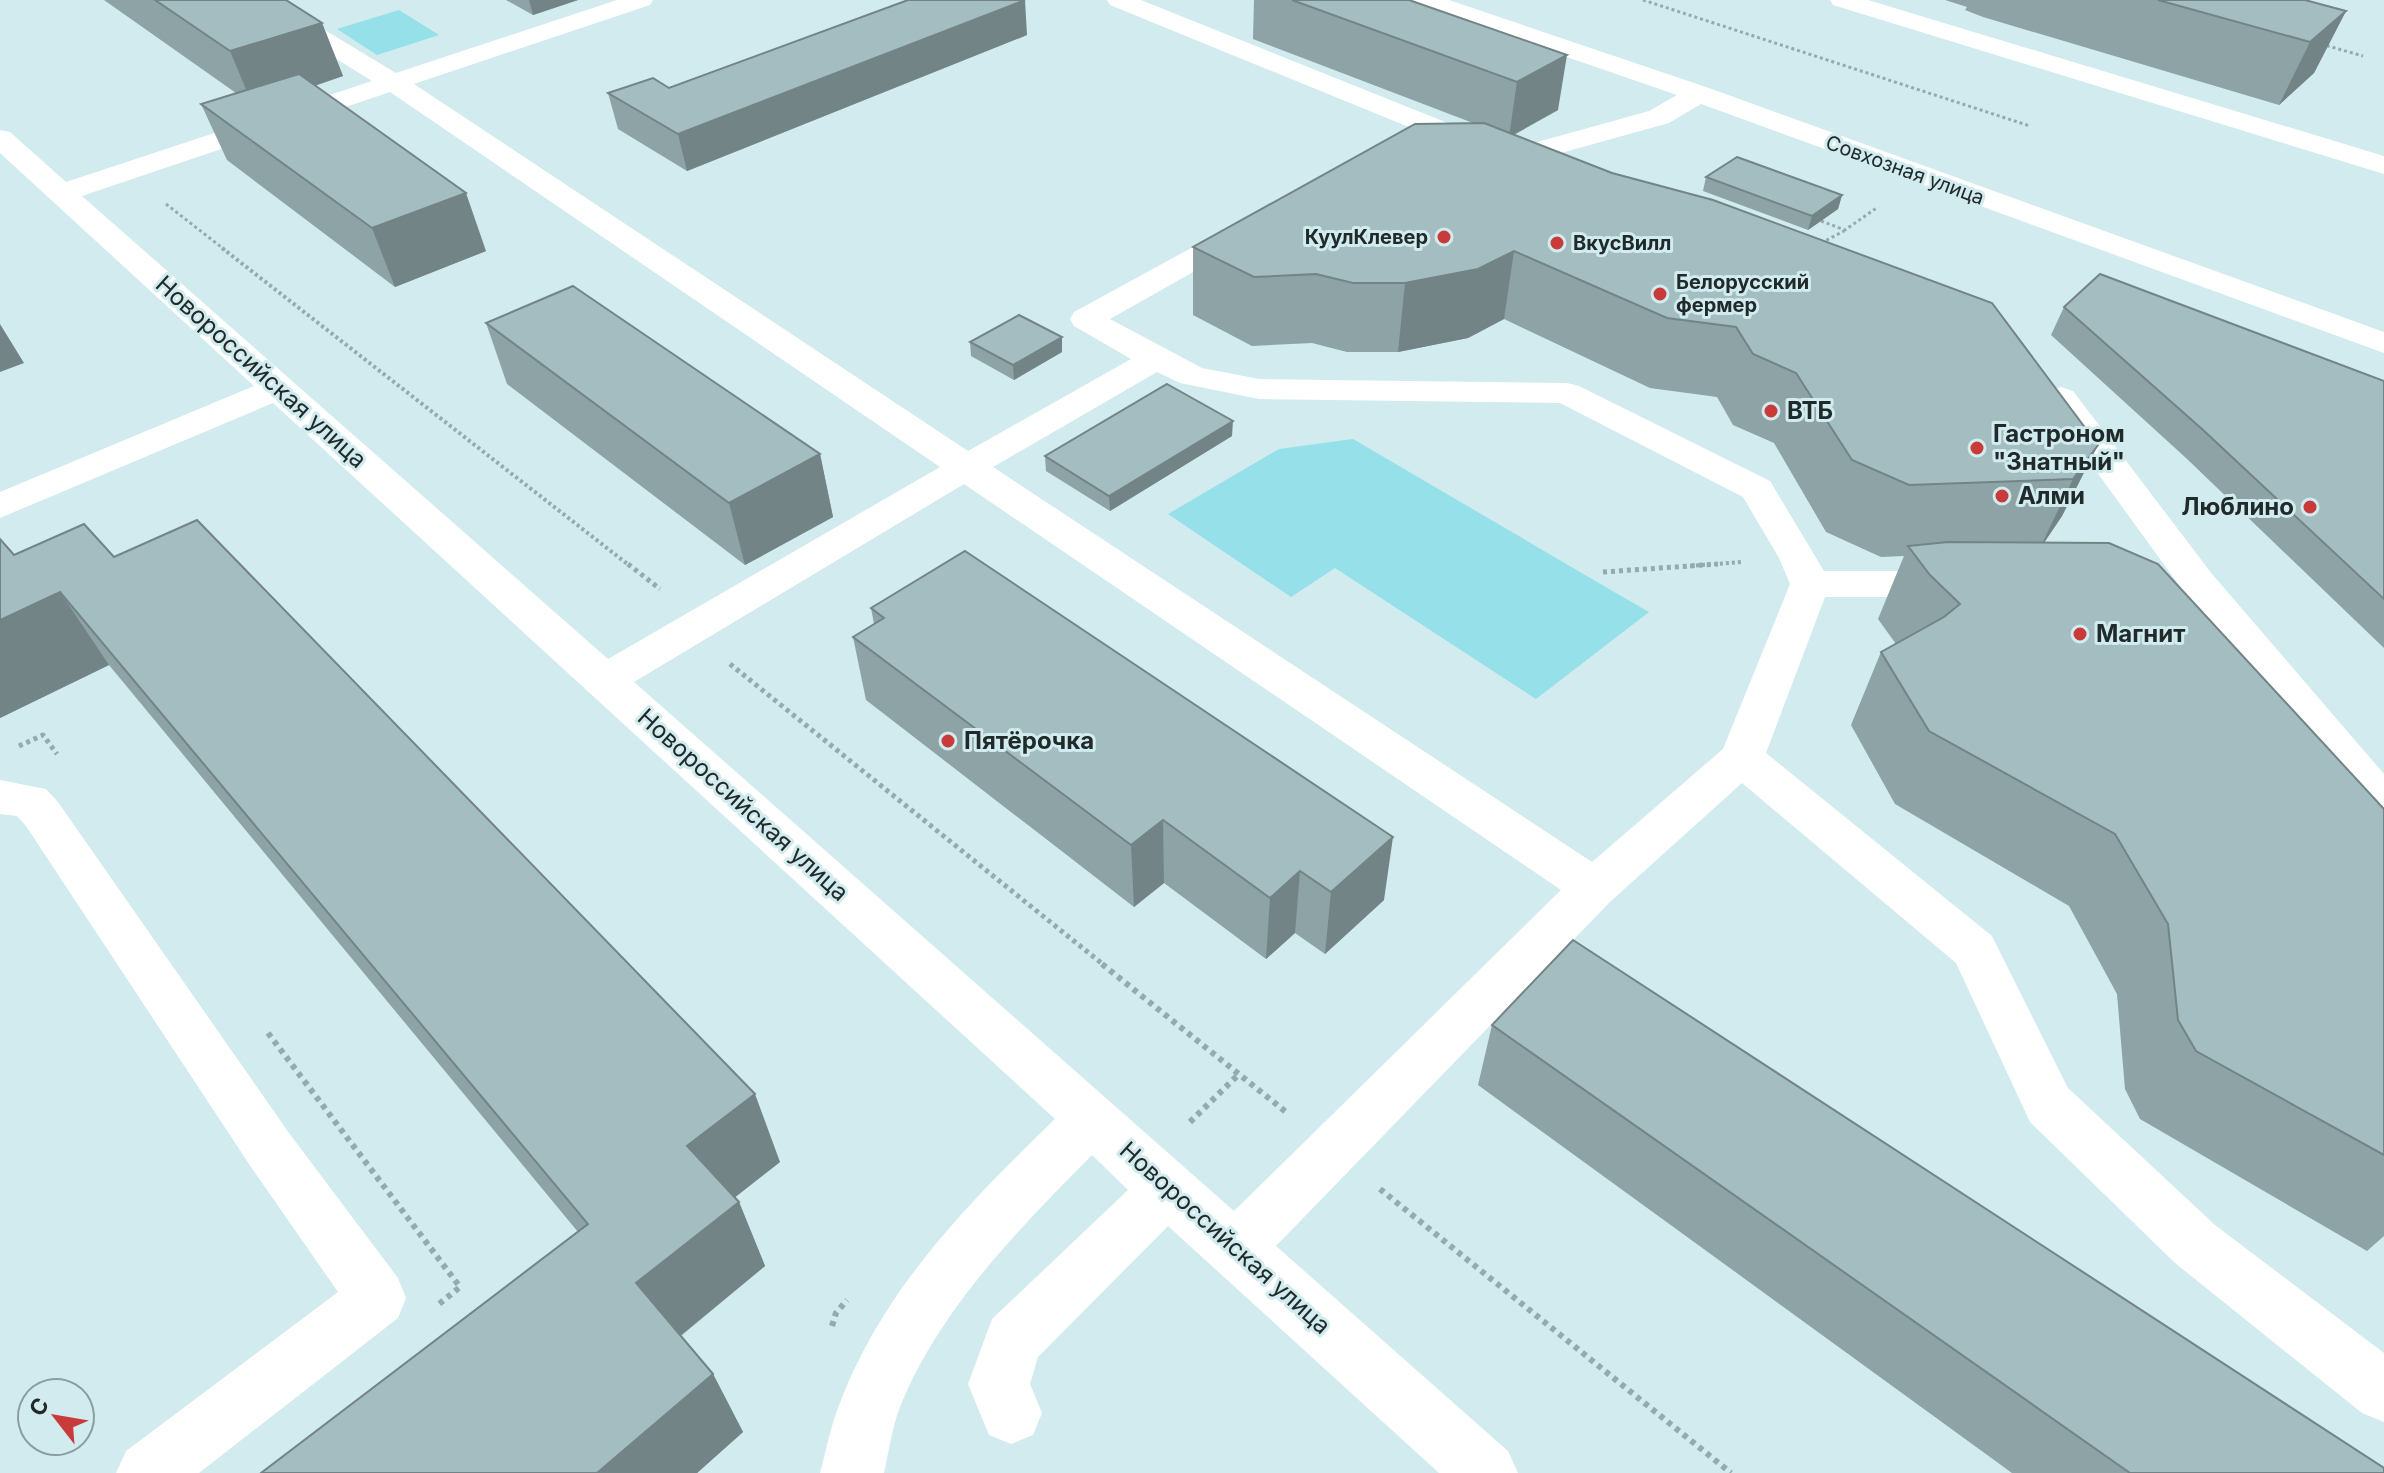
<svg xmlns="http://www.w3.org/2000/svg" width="2384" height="1473" viewBox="0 0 2384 1473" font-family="Inter,sans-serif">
  <rect width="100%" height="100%" fill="#d1ebee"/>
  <path fill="#95e0e9" d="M 399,10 L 439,35 L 377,55 L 337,29 Z
    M 1353,439 L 1609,589 L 1649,612 L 1536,699 L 1335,568 L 1291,597 L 1168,514 L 1279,449 Z"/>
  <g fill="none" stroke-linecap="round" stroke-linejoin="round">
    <path stroke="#95aaac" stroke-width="3" stroke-dasharray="3 3" stroke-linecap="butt" d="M 1643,0 L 2030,126
      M 2321,44 L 2363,56
      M 166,204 L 225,250
      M 1821,221 L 1845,230 L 1878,207
      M 1821,243 L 1844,231"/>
    <path stroke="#95aaac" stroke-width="4" stroke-dasharray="3 3" stroke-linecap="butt" d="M 222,248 L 630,566
      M 1690,566 L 1741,562"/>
    <path stroke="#95aaac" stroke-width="5" stroke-dasharray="4 4" stroke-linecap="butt" d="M 628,564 L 660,589
      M 1603,572 L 1718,564
      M 730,664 L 1105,966
      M 19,746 L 43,735 L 57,754"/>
    <path stroke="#95aaac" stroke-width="6" stroke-dasharray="5 5" stroke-linecap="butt" d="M 1102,964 L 1286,1112
      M 268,1033 L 460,1287 L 439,1304
      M 1190,1122 L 1240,1073
      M 1380,1189 L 1731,1473
      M 832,1326 L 836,1313 L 847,1300"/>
    <path fill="#fff" fill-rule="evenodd" d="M 246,0 L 275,0 L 396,73 L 617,0 L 653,0 L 650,5 L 414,84 L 968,451 L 1131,359 L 1074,326 L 1070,319 L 1074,312 L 1235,224 L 1246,221 L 1257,224 L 1261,230 L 1257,236 L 1110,319 L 1202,368 L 1259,379 L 1567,383 L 1579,386 L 1770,481 L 1824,571 L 1951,571 L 1965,575 L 1971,584 L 1965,593 L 1951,597 L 1825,597 L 1766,753 L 1992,936 L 2068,1088 L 2215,1225 L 2384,1353 L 2384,1422 L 2362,1413 L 2175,1263 L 2030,1122 L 1956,963 L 1742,783 L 1611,901 L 1276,1246 L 1508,1451 L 1518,1473 L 1439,1473 L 1168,1226 L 1038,1357 L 1030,1384 L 1042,1413 L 1033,1435 L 1011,1444 L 989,1435 L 968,1384 L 992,1319 L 1128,1190 L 1092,1155 C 1019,1229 940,1308 900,1407 C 892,1428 889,1451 884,1473 L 820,1473 C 826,1451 830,1429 838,1408 C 881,1291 967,1204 1055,1119 L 273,403 L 0,518 L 0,492 L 254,386 L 0,153 L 0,130 L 10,132 L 66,182 L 372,81 L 249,5 ZM 390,92 L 940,467 L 608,659 L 82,196 ZM 1157,372 L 1180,383 L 1259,399 L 1560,403 L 1743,497 L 1779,558 L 1790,584 L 1723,749 L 1592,862 L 993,467 ZM 964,484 L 1561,890 L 1234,1211 L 634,682 Z
      M 1107,0 L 1141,0 L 1490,140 L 1494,146 L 1490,152 L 1480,155 L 1470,152 L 1110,5 Z
      M 1413,0 L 1449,0 L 1709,88 L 2384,332 L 2384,353 L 1701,104 L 1669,123 L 1500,170 L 1490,173 L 1480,170 L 1476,164 L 1480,158 L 1649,111 L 1677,95 L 1416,5 Z
      M 1830,0 L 1868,0 L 2384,156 L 2384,174 L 1833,5 Z
      M 2061,387 L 2073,391 L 2212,574 L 2384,774 L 2384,822 L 2368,817 L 2184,592 L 2043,398 L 2049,391 Z
      M 0,780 L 46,789 L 58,802 L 289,1133 L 398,1278 L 406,1298 L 398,1318 L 199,1473 L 116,1473 L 126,1451 L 338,1292 L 251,1167 L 26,826 L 17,816 L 0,814 Z"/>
  </g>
  <path fill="#8da3a5" d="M 104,0 L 286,0 L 322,23 L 343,76 L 315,86 L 486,251 L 395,287 L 227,160 L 201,104 L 236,93 Z
    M 506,0 L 578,0 L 533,15 Z
    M 1254,0 L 1409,0 L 1558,110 L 1514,135 L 2098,445 L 2062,516 L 2044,542 L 2384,809 L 2384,1236 L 2367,1251 L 2140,1119 L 2125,1089 L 2117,994 L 2069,906 L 1895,804 L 1851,725 L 1881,652 L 1896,644 L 1878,619 L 1904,556 L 1881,557 L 1826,532 L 1774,443 L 1733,425 L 1717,397 L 1650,388 L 1504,319 L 1468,338 L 1398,352 L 1347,352 L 1312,343 L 1252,346 L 1193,315 L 1193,247 L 1473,123 L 1253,39 Z
    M 1945,0 L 2305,0 L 2346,11 L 2314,73 L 2279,105 L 1983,17 L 1965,10 L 1967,7 Z
    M 1027,35 L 687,171 L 618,129 L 608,93 L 669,88 Z
    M 1706,177 L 1842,195 L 1838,209 L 1808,230 L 1703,191 Z
    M 2064,307 L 2384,381 L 2384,648 L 2186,458 L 2051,335 Z
    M 486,323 L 820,454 L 833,517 L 745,565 L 507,384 Z
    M 1062,337 L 1062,352 L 1014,380 L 971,356 L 970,342 Z
    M 1232,436 L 1110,511 L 1046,471 L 1045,456 Z
    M 0,539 L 14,555 L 114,557 L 780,1162 L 734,1198 L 739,1202 L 765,1266 L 681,1336 L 713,1374 L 743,1432 L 697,1473 L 261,1473 L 578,1232 L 109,665 L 0,718 Z
    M 871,608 L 1384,900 L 1325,954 L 1295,933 L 1266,959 L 1164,883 L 1134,907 L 866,700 L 853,637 L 874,624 Z
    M 1492,1025 L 2384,1473 L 2012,1473 L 1478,1085 Z"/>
  <path fill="#738486" d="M 529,0 L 578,0 L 533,15 Z
    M 1025,0 L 1027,35 L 687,171 L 678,134 Z
    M 2346,11 L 2314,73 L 2279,105 L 2310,42 Z
    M 322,23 L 343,76 L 253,106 L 230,51 Z
    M 1567,55 L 1558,110 L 1509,137 L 1517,82 Z
    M 466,193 L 486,251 L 395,287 L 372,228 Z
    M 1842,195 L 1838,209 L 1808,230 L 1812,216 Z
    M 1514,251 L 1504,319 L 1468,338 L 1398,352 L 1405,283 Z
    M 0,324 L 24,363 L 0,372 Z
    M 1062,337 L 1062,352 L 1014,380 L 1013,365 Z
    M 1233,421 L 1232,436 L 1110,511 L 1109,496 Z
    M 2098,445 L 2062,516 L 2038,552 L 2073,479 Z
    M 820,454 L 833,517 L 745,565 L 729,503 Z
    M 60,592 L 109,665 L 0,718 L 0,620 Z
    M 1163,820 L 1164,883 L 1134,907 L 1131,845 Z
    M 1393,837 L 1384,900 L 1325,954 L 1331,892 Z
    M 1300,871 L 1295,933 L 1266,959 L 1270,898 Z
    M 755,1094 L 780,1162 L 716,1212 L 687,1146 Z
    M 739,1202 L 765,1266 L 670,1344 L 636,1283 Z
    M 713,1374 L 743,1432 L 697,1473 L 597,1473 Z"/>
  <path fill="#a4bdc0" stroke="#738486" stroke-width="2" d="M 155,0 L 286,0 L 322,23 L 230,51 Z
    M 908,0 L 1025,0 L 678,134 L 608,93 L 653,78 L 669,88 Z
    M 1292,0 L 1409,0 L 1567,55 L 1517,82 Z
    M 2158,0 L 2305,0 L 2346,11 L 2310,42 Z
    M 299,74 L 466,193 L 372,228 L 201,104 Z
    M 1484,123 L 1612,173 L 1713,200 L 1992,303 L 2098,445 L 2073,479 L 1909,485 L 1852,460 L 1796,373 L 1753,354 L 1736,327 L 1667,318 L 1514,251 L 1478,269 L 1405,283 L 1353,283 L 1316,274 L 1254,277 L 1193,247 L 1415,124 Z
    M 1737,157 L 1842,195 L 1812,216 L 1706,177 Z
    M 2100,274 L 2384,381 L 2384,599 L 2202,429 L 2064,307 Z
    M 573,286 L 820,454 L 729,503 L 486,323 Z
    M 1019,315 L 1062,337 L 1013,365 L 970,342 Z
    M 1167,384 L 1233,421 L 1109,496 L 1045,456 Z
    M 197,520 L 755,1094 L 687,1146 L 739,1202 L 636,1283 L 713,1374 L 597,1473 L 261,1473 L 588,1224 L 60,592 L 0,620 L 0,539 L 14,555 L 84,524 L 114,557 Z
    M 1948,542 L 2109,543 L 2158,564 L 2384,809 L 2384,1155 L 2196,1051 L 2178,1020 L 2168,924 L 2115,834 L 1929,731 L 1881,652 L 1944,617 L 1960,604 L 1930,575 L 1908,546 Z
    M 965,551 L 1393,837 L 1331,892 L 1300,871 L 1270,898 L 1163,820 L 1131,845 L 853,637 L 884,618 L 871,608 Z
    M 1573,940 L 2384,1468 L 2384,1473 L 2130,1473 L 1492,1025 Z"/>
  <g fill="#c93a3a" stroke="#d1ebee" stroke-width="3">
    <circle cx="1444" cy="237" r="8"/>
    <circle cx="1557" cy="243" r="8"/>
    <circle cx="1660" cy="294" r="8"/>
    <circle cx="1771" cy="411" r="8"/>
    <circle cx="1977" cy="448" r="8"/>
    <circle cx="2002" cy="496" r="8"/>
    <circle cx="2310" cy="507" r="8"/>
    <circle cx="2080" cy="634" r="8"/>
    <circle cx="948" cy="741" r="8"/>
  </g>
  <g text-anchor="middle" stroke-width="6" stroke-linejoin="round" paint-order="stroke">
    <g font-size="20" fill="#202a2b" stroke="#d1ebee">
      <text transform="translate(1905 170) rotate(20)" y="7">Совхозная улица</text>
    </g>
    <g font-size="20" font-weight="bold" fill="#202a2b" stroke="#d1ebee" text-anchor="start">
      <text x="1428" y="244" text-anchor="end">КуулКлевер</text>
      <text x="1573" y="250">ВкусВилл</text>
      <text x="1676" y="289">Белорусский<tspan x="1676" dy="23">фермер</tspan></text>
    </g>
    <g font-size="24" fill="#202a2b" stroke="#d1ebee">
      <text transform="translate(261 372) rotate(42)" y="8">Новороссийская улица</text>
      <text transform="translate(743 805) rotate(42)" y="8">Новороссийская улица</text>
      <text transform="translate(1225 1238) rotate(42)" y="8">Новороссийская улица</text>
    </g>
    <g font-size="24" font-weight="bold" fill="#202a2b" stroke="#d1ebee" text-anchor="start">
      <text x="1787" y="419">ВТБ</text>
      <text x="1993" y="442">Гастроном<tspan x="1993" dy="28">"Знатный"</tspan></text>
      <text x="2018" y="504">Алми</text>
      <text x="2294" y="515" text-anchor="end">Люблино</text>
      <text x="2096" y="642">Магнит</text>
      <text x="964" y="749">Пятёрочка</text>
    </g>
  </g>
  <g transform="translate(56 1417) rotate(301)"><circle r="38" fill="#d1ebee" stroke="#8a9ea0" stroke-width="2"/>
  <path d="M0-6L14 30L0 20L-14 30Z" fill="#c93a3a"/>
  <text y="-12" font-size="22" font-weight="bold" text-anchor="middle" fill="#202a2b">С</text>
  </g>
</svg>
